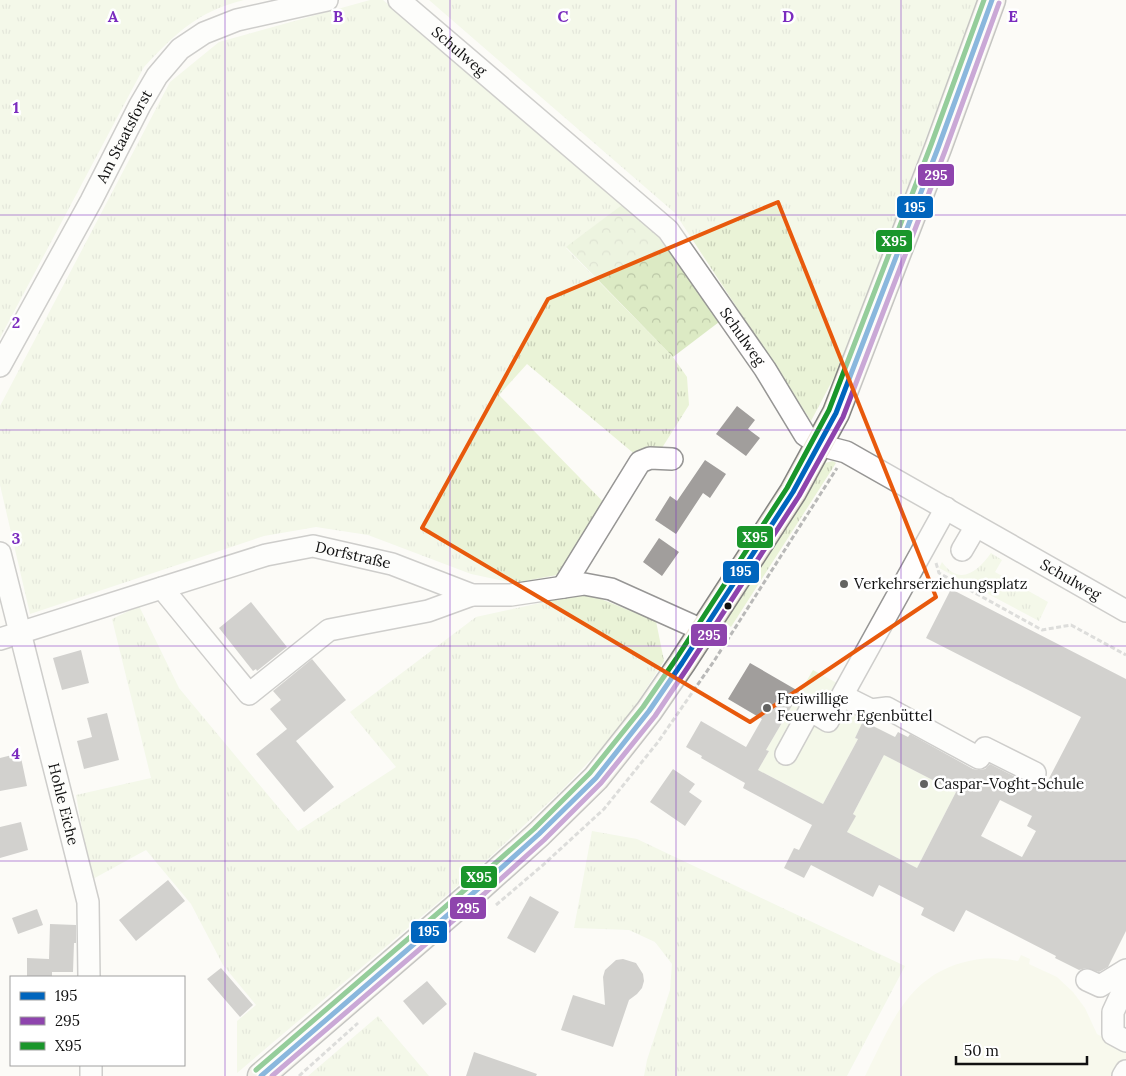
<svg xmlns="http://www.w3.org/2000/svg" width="1126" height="1076" viewBox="0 0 1126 1076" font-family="Lora,serif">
  <defs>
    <pattern id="grass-tufts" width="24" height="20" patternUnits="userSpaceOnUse" patternTransform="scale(1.25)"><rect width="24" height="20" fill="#eaf3d7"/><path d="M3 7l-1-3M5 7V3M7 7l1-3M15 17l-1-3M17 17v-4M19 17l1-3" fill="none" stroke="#c8cfb8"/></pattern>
    <pattern id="forest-crowns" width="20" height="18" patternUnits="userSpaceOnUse" patternTransform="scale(1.25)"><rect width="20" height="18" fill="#dceac4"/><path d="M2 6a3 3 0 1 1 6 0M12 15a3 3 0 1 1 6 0" fill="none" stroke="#bcc8a7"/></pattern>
  </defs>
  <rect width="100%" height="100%" fill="#fcfbf7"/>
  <path fill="url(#grass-tufts)" d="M 0,0 L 244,0 C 198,11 175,34 144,67 L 0,338 Z
    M 370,0 L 383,0 L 623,204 L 566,248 L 673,357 L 687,377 L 689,405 L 650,467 L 527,364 L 499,395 L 618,517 L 585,570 L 513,583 L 471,574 L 368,535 L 316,527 L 264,536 L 30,614 L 0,485 L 0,406 L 170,82 L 219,42 Z
    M 429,0 L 978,0 L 840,366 L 811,421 L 675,213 Z
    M 833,461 L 836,463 L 731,627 L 724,621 L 818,466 L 825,463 Z
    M 991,553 L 1002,560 L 995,572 L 1048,602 L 1039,621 L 939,568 L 942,562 C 960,587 978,571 991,553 Z
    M 586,593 L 656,621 L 664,661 L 621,728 L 562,790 L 474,872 L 237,1073 L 237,1021 L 256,1005 L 223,965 L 191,904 L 146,850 L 91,880 L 76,795 L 151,778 L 112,619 L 139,606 L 179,688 L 298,831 L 396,767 L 350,712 L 476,617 Z
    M 592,831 L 637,839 L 905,966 L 847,1076 L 644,1076 L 647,1060 L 670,990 L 672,964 L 655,942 L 629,930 L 574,928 Z
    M 378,1016 L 429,1076 L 308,1076 Z"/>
  <path fill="url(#forest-crowns)" d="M 623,204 L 661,234 L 723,319 L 673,357 L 566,247 Z"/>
  <path fill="#eaf3d7" d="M 813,670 L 868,700 L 863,721 L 855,738 L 858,739 L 823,804 L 766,774 L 756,773 L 769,751 L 766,750 Z
    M 885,753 L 886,756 L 956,792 L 917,868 L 847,832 L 855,816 L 853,814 Z"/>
  <path fill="#f3f7e0" d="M 1021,955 L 1030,959 L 1029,964 L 1057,977 L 1073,992 L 1085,1008 L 1097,1034 L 1126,1050 L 1126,1059 L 1117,1076 L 865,1076 C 889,1029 905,979 961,963 C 980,957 998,957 1018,961 Z"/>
  <path fill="#a19e9c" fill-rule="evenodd" d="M 737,406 L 755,420 L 748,429 L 760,438 L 746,456 L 716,434 Z
    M 705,460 L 726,474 L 710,498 L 703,493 L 676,534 L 655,520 L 670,496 L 677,501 Z
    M 659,538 L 679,552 L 662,576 L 643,562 Z
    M 951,589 L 1126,679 L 1126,931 L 1108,967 L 1099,972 L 1086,968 L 1079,970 L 1055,958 L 1056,956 L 966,910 L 954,932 L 921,915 L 924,908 L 879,885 L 873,897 L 811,865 L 804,878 L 784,868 L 794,848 L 799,850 L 812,825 L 743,788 L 745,783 L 701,758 L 702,756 L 686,747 L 701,721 L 746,747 L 762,719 L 728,699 L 750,663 L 800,692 L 766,750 L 769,751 L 758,770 L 823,804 L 858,739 L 855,738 L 863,721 L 895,737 L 898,732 L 908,737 L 910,734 L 973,769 L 979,770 L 985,769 L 990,764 L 1029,784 L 1038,785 L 1044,788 L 1081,717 L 926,638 ZM 884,755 L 956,792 L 917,868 L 847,832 L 856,816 L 853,814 ZM 1000,800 L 1032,816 L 1027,826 L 1036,831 L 1022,857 L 981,836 Z
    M 251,602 L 287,647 L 257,671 L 256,669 L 253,671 L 219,628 Z
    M 81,650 L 89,683 L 62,690 L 53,658 Z
    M 312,659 L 346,700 L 296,741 L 334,787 L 304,812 L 256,754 L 287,729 L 270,709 L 281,700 L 273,691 Z
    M 107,713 L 119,760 L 84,769 L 77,741 L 92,737 L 87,718 Z
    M 20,753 L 27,786 L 0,791 L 0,758 Z
    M 673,769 L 695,784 L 689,792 L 702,801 L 685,826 L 650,802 Z
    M 21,822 L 28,850 L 0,858 L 0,827 Z
    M 168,880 L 185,901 L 136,941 L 119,920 Z
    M 530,896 L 559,912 L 535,953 L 507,938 Z
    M 37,909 L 43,925 L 18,934 L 12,918 Z
    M 50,924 L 76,925 L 76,943 L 74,943 L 73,972 L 52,972 L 52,977 L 27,976 L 27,958 L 49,959 Z
    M 623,959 L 636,963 L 643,974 L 644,981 L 642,988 L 637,994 L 629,1000 L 613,1047 L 561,1030 L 573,995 L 605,1005 L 603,977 L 605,970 L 616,960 Z
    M 221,968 L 253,1005 L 240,1017 L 207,979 Z
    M 427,981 L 447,1004 L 423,1025 L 403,1001 Z
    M 474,1052 L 537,1074 L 536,1076 L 466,1076 Z"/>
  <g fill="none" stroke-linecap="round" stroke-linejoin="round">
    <g stroke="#979695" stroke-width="24">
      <g id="minor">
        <path id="s1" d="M 399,0 L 668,230 L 765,369 L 805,435 L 819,445 L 846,452 L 1126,611"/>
        <path id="s2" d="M 0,366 L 91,201 L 140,105 L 157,76 L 180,49 L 204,33 L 237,20 L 327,0"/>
        <path d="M 962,550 L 976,526"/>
        <path id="s3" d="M 0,553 L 88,902 L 89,977"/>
        <path d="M 563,587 L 640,462 L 650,458 L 672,459"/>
        <path d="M 162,588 L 249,694 L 329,630 L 428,611 L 472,595"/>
        <path id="s4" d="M 0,639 L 266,555 L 313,546 L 392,564 L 472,595 L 511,595 L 584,584 L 611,589 L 691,625 L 703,632"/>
        <path d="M 843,696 L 871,710 L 887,708 L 979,758 L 985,748 L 1035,773"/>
        <path d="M 786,754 L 810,710 L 828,721 L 946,508"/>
        <path d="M 1087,980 L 1100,986 L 1126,970"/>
        <path d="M 1126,984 L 1113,1012 L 1113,1034 L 1126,1041"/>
        <path d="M 91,1065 L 91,1076"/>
        <path d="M 1123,1076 L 1126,1071"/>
      </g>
    </g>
    <g stroke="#848482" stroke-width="29">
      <path id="major" d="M 261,1076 L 479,888 L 539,834 L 596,778 L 649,711 L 682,663 L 793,492 L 836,413 L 938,148 L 992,0"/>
    </g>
    <path stroke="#b9b9b8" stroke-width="3" stroke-dasharray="5 2.5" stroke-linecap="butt" d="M 936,563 L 939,573 L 1042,630 L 1071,625 L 1126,655
      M 496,905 L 543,865 L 604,809 L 658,742 L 714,661 L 837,468
      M 299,1076 L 358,1023"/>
    <use href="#minor" stroke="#fffefe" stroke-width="21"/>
    <use href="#major" stroke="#eee7db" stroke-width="26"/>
    <g stroke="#fff" stroke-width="9">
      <path id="bus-1" d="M 261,1076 L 479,888 L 539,834 L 596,778 L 649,711 L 682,663 L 793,492 L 836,413 L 938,148 L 992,0"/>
    </g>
    <g stroke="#fff" stroke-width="9">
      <path id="bus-2" d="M 272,1076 L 484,894 L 544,840 L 601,783 L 655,716 L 688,667 L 799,496 L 843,417 L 945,151 L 999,3"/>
    </g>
    <g stroke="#fff" stroke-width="9">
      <path id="bus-3" d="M 256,1070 L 474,882 L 534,829 L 590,773 L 643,707 L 676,659 L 787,488 L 829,410 L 931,145 L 984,0"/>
    </g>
    <use href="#bus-1" stroke="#0065bd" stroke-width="5"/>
    <use href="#bus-2" stroke="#8e44ad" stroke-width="5"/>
    <use href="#bus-3" stroke="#1a962b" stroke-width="5"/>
  </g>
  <path d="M0 0H1126V1076H0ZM 778,202 L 936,597 L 750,722 L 422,528 L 548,299 Z" fill="#fcfbf7" fill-opacity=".55" fill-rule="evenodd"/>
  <path fill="none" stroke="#e8590c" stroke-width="4" stroke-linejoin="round" d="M 778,202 L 936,597 L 750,722 L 422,528 L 548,299 Z"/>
  <path fill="none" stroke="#7b2cbf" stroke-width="1" stroke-opacity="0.55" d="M 225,0 L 225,1076M 450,0 L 450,1076M 676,0 L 676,1076M 901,0 L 901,1076M 0,215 L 1126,215M 0,430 L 1126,430M 0,646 L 1126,646M 0,861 L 1126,861"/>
  <g fill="#636362" stroke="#fff" stroke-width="2">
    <circle cx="844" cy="584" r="5"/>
    <circle cx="767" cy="708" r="5"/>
    <circle cx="924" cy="784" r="5"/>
  </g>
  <circle fill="#111" stroke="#fff" stroke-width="2" cx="728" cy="606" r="4.5"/>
  <g text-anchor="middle" stroke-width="5" stroke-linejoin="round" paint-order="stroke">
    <g font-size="15" fill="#111" stroke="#fff">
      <text dy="5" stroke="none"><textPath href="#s1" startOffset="79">Schulweg</textPath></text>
      <text dy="5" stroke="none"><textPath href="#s2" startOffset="261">Am Staatsforst</textPath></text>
      <text dy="5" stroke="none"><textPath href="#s1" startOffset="484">Schulweg</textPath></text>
      <text dy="5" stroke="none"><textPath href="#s4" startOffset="368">Dorfstraße</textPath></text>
      <text dy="5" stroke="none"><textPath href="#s1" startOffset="904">Schulweg</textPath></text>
      <text dy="5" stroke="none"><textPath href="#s3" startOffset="259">Hohle Eiche</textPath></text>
    </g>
    <g font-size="15" fill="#111" stroke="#fff" text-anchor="start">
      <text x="854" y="589">Verkehrserziehungsplatz</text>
      <text x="777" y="704">Freiwillige<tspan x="777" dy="17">Feuerwehr Egenbüttel</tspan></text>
      <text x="934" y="789">Caspar-Voght-Schule</text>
    </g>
  </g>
  <g font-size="16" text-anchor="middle" font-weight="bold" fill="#7b2cbf" stroke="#fff" stroke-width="5" stroke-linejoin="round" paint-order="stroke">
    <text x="113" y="22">A</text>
    <text x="338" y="22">B</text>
    <text x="563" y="22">C</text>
    <text x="788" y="22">D</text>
    <text x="1013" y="22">E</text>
    <text x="16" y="113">1</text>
    <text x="16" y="328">2</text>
    <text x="16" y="544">3</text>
    <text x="16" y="759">4</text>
  </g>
  <g stroke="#fff" stroke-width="2">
    <rect x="917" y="163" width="38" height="24" rx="5" fill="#8e44ad"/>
    <rect x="896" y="195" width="38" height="24" rx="5" fill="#0065bd"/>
    <rect x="875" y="229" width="38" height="24" rx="5" fill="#1a962b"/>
    <rect x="736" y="525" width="38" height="24" rx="5" fill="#1a962b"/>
    <rect x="722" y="560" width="38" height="24" rx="5" fill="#0065bd"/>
    <rect x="690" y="623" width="38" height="24" rx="5" fill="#8e44ad"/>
    <rect x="460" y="865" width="38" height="24" rx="5" fill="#1a962b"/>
    <rect x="449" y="896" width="38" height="24" rx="5" fill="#8e44ad"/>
    <rect x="410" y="920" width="38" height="24" rx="5" fill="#0065bd"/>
  </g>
  <g font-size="14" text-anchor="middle" font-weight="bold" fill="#fff">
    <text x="936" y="180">295</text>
    <text x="915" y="212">195</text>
    <text x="894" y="246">X95</text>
    <text x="755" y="542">X95</text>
    <text x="741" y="576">195</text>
    <text x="709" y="640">295</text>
    <text x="479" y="882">X95</text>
    <text x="468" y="913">295</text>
    <text x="429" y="936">195</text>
  </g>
  <rect x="10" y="976" width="175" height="90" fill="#ffffff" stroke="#a0a0a0"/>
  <rect x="20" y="992" width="25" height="8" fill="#0065bd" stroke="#a0a0a0"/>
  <text x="55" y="1001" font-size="15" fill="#111111">195</text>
  <rect x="20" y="1017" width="25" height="8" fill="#8e44ad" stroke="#a0a0a0"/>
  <text x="55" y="1026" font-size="15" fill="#111111">295</text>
  <rect x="20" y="1042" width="25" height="8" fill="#1a962b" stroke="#a0a0a0"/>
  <text x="55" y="1051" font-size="15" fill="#111111">X95</text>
  <path d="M956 1056v8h131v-8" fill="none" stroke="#111111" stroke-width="2.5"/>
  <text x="964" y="1056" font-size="15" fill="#111111" stroke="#ffffff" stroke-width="4" paint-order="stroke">50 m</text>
</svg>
